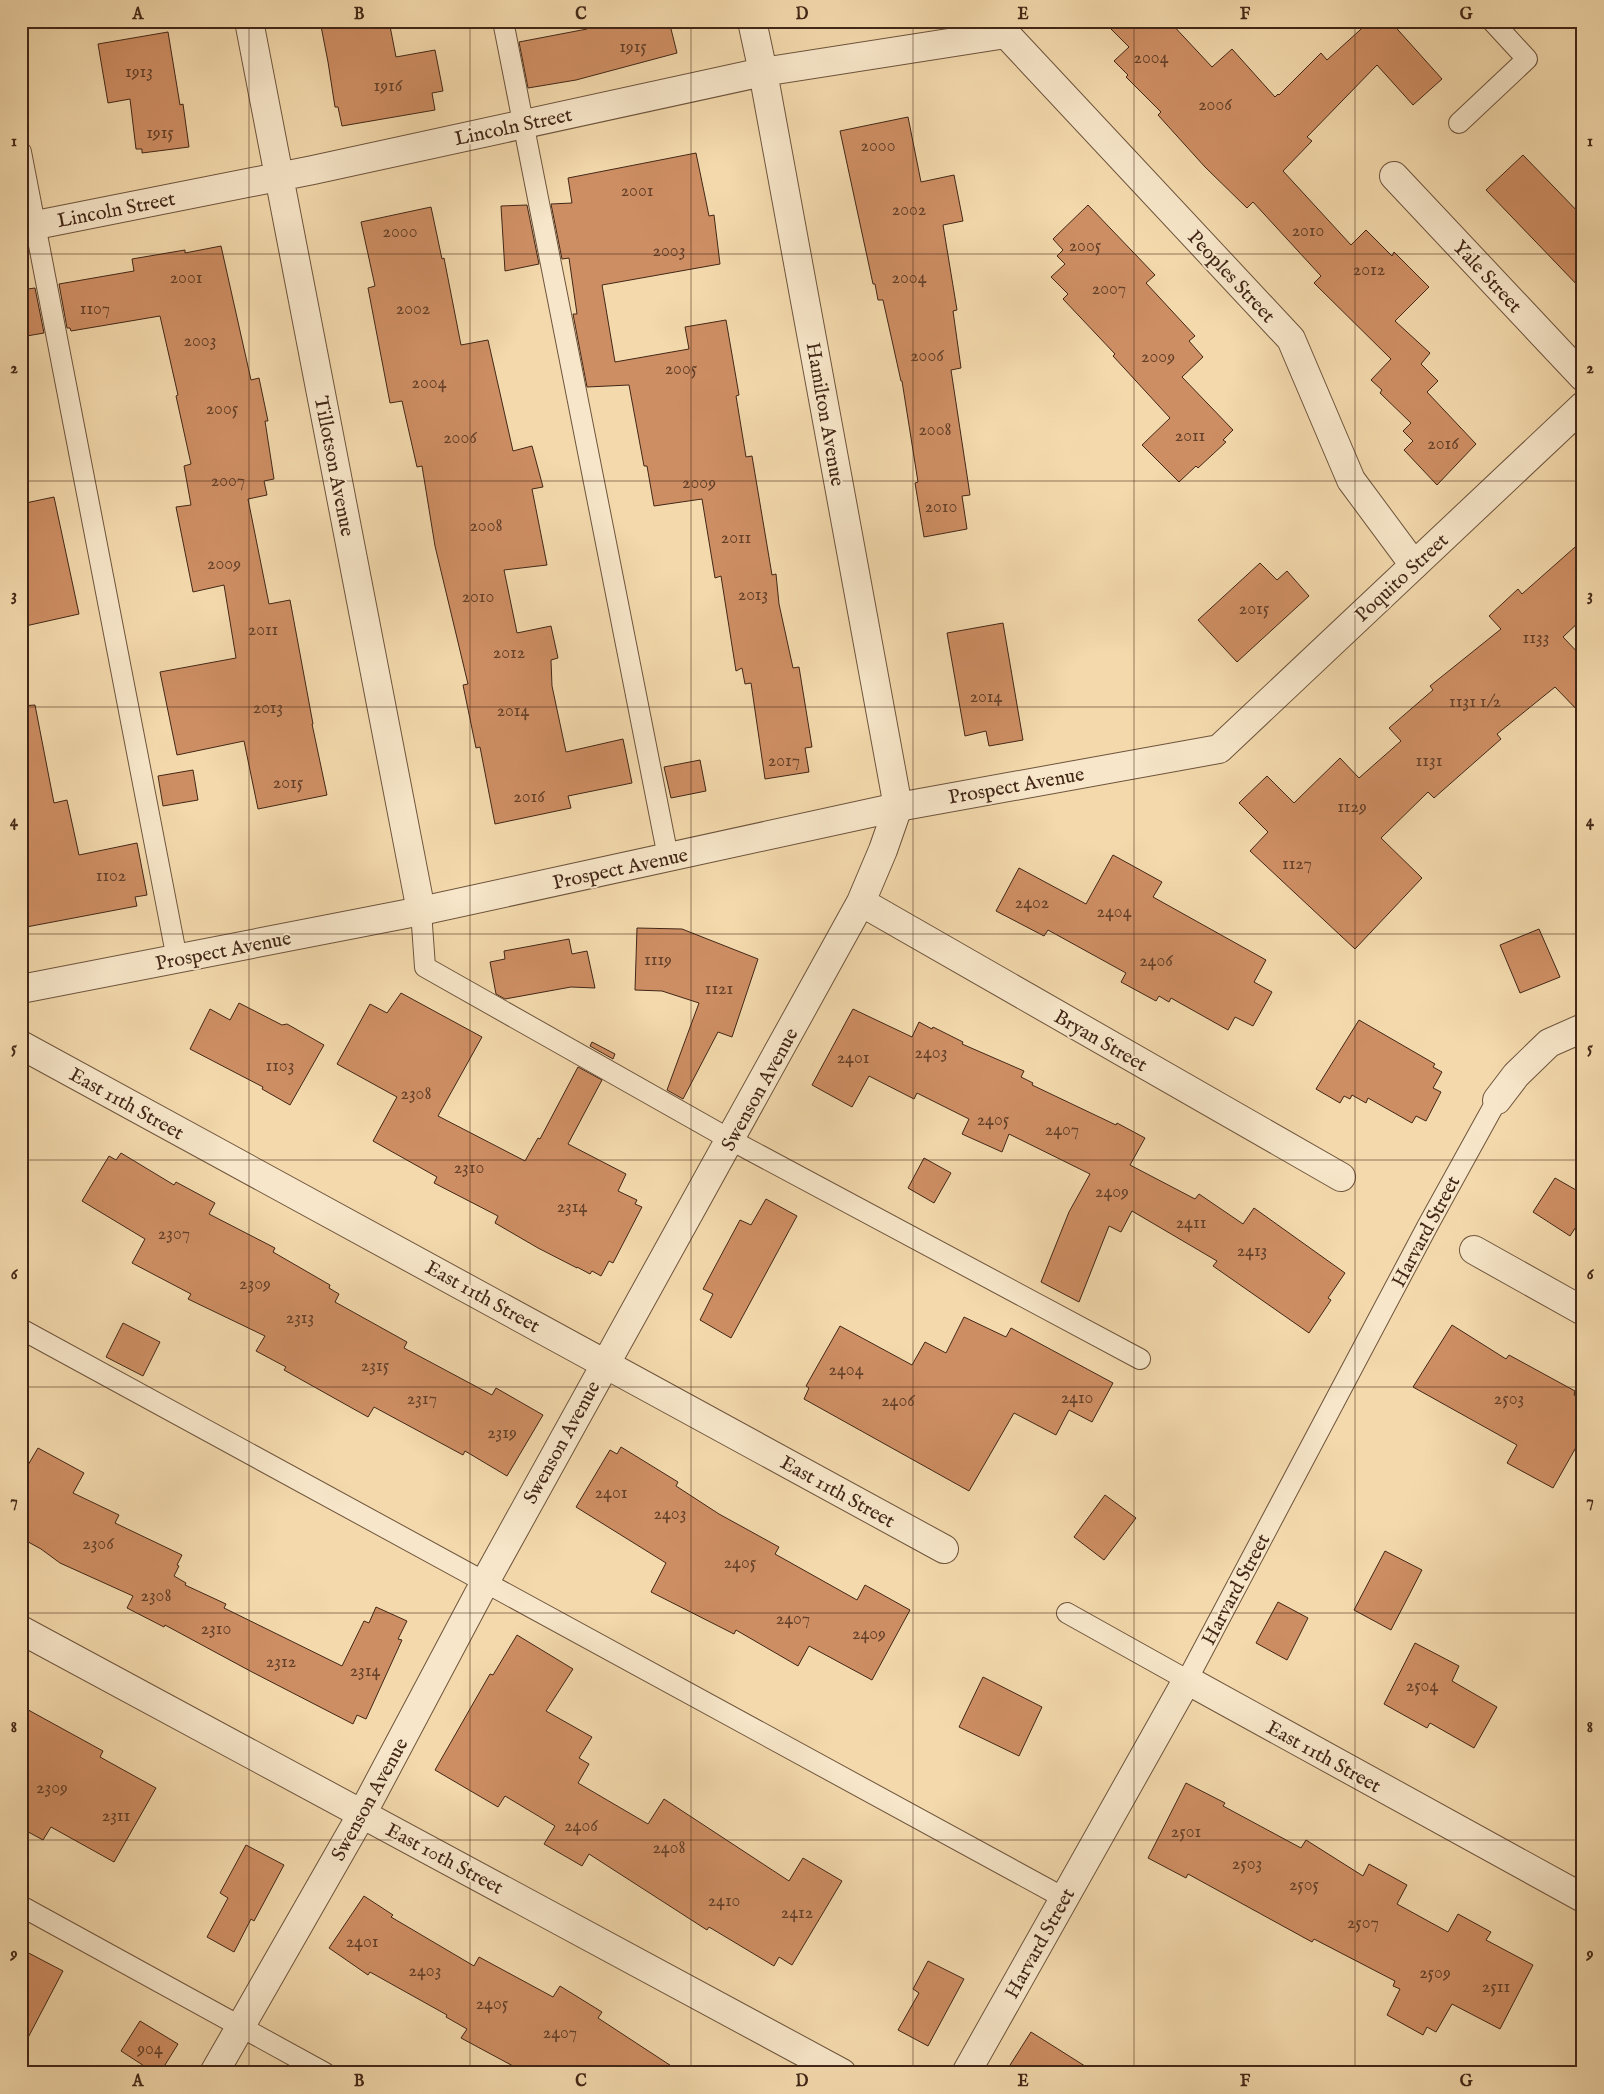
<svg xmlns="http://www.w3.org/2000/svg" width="1604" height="2094" viewBox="0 0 1604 2094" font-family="'IM FELL English',serif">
  <rect width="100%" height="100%" fill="#f3d9ac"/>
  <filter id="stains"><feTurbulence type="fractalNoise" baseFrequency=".004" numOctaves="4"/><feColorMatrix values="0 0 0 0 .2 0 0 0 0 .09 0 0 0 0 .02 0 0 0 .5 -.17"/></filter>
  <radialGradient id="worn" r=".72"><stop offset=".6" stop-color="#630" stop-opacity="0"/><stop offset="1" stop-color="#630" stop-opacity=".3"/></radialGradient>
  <path fill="#ce8e63" stroke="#422717" d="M 320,21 L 389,21 L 396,57 L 435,50 L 443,91 L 432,93 L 435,110 L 342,126 L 338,107 L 335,107 L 328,62 Z
    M 585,21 L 669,21 L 677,53 L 576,80 L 528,88 L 519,42 L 587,29 Z
    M 1103,21 L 1169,21 L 1212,67 L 1232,49 L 1275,97 L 1278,94 L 1279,95 L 1321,53 L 1327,60 L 1370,21 L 1390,21 L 1442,79 L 1413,105 L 1377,65 L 1307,137 L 1312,141 L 1283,171 L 1351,245 L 1366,230 L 1392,256 L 1394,252 L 1429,287 L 1395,321 L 1430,353 L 1421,364 L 1438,381 L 1427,392 L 1476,444 L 1437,485 L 1404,450 L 1413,441 L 1403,431 L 1411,423 L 1380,393 L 1382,390 L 1371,380 L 1391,359 L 1314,283 L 1321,276 L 1253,202 L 1247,208 L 1205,167 L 1158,115 L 1161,112 L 1126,77 L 1128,75 L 1114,61 L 1129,47 Z
    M 168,32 L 180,105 L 183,104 L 189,147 L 142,153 L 142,149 L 136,149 L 130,99 L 108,103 L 98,44 Z
    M 908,117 L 921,182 L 954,175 L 963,221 L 943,225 L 957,310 L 953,311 L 961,368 L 951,370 L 970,495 L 962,496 L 967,529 L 924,537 L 915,483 L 918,482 L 902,381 L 901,381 L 883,300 L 878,300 L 875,284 L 873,284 L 840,131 Z
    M 696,153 L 709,216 L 714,215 L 720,264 L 602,285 L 615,362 L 689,349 L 685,327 L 726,320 L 739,395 L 736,396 L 746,457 L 752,456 L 772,575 L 776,574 L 779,604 L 793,668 L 799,667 L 812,747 L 805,748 L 809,772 L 765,779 L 751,683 L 745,684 L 742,668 L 736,671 L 721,576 L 715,578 L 702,499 L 654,506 L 647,466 L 644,466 L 629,385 L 587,387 L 573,314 L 577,314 L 569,258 L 562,259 L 551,204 L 572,203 L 568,178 Z
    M 1523,155 L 1583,217 L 1583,291 L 1486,190 Z
    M 527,205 L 539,264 L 505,271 L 501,206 Z
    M 1088,205 L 1155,275 L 1146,283 L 1195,336 L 1189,341 L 1203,357 L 1182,377 L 1233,430 L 1223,440 L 1226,442 L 1198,468 L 1196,466 L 1179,482 L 1142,445 L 1170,418 L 1113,356 L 1115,354 L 1063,299 L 1068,294 L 1051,277 L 1065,264 L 1057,256 L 1063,250 L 1053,239 Z
    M 431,207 L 442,259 L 444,258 L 461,345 L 488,340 L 513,451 L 532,446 L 543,487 L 532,489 L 547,565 L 504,570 L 517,633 L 551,626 L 558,658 L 551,660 L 552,686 L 566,752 L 623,739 L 632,783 L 568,796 L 571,808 L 495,824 L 480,747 L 476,748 L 463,685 L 468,684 L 435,546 L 422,466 L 417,467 L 402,401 L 390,403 L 368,288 L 375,286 L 361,222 Z
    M 221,246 L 251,380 L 259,378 L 268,421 L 265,421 L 274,479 L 264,481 L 267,495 L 248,499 L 269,604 L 290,600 L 313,724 L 312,724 L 327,795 L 258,809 L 244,741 L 177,755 L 160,672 L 236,658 L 224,585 L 193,592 L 176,507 L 191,505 L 184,466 L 191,464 L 176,396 L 178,395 L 160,316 L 71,331 L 70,328 L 67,328 L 59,284 L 134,271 L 132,259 L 185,250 L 185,253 Z
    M 35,288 L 44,333 L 21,337 L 21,290 Z
    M 54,497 L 79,614 L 21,627 L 21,504 Z
    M 1583,540 L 1583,618 L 1563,637 L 1583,658 L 1583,716 L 1555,687 L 1497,734 L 1501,739 L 1434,798 L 1428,792 L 1381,838 L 1422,878 L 1355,949 L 1250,851 L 1268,832 L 1239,803 L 1267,776 L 1294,803 L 1340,758 L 1359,778 L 1401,741 L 1389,728 L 1433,690 L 1430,686 L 1501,629 L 1489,616 L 1518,589 L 1522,594 Z
    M 1260,563 L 1277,580 L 1287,571 L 1309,596 L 1237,662 L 1198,620 Z
    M 1003,623 L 1023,740 L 989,746 L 986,731 L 965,736 L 947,633 Z
    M 35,705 L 54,803 L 67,800 L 79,855 L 137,843 L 147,895 L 135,897 L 137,906 L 21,928 L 21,706 Z
    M 700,760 L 706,791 L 671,798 L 664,767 Z
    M 193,770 L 198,800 L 163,806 L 158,776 Z
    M 1113,855 L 1162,882 L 1153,897 L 1266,960 L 1254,982 L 1272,992 L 1253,1026 L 1235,1017 L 1228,1030 L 1171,998 L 1169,1002 L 1159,996 L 1156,1001 L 1121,982 L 1126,973 L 1048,930 L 1044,936 L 996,911 L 1019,868 L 1086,904 Z
    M 637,928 L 682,929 L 758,959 L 732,1037 L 718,1032 L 683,1099 L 667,1090 L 699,1003 L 662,991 L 635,990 Z
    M 1539,929 L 1560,977 L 1520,993 L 1500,945 Z
    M 569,939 L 572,954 L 587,951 L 595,988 L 571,987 L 505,999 L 496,994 L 490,962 L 505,959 L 504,951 Z
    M 401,993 L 482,1037 L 438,1116 L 525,1161 L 538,1138 L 540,1139 L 578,1067 L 602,1080 L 568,1144 L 626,1174 L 618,1191 L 637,1200 L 635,1204 L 642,1207 L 613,1263 L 609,1261 L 601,1276 L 592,1271 L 590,1274 L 577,1267 L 577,1268 L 538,1248 L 495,1223 L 498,1216 L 434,1183 L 437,1177 L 373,1141 L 397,1097 L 337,1064 L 370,1004 L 387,1013 Z
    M 239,1003 L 282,1025 L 287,1024 L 324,1045 L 290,1105 L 262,1089 L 263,1087 L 190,1049 L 210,1009 L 230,1020 Z
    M 853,1009 L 912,1037 L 919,1022 L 932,1029 L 933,1027 L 963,1042 L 962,1044 L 1024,1071 L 1021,1077 L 1033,1083 L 1032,1085 L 1116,1125 L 1117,1123 L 1145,1138 L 1130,1165 L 1195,1199 L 1199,1194 L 1243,1224 L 1254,1208 L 1345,1273 L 1328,1298 L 1331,1300 L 1309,1333 L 1213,1266 L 1217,1261 L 1132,1211 L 1121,1232 L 1109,1226 L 1079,1302 L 1041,1282 L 1069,1212 L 1090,1174 L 1009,1134 L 1002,1152 L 962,1134 L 969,1119 L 917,1093 L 914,1099 L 869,1076 L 852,1107 L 812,1085 Z
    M 1359,1020 L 1435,1064 L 1433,1067 L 1442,1072 L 1433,1088 L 1441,1092 L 1426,1121 L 1416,1116 L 1412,1123 L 1368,1098 L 1366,1103 L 1352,1095 L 1350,1099 L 1344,1096 L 1340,1103 L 1316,1089 Z
    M 592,1042 L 615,1054 L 613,1059 L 590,1046 Z
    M 121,1153 L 174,1185 L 176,1182 L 215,1203 L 209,1214 L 275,1248 L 273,1252 L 330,1285 L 329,1288 L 339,1294 L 335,1302 L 407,1342 L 404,1348 L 492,1395 L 496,1388 L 543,1415 L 507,1476 L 465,1451 L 463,1455 L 374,1407 L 368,1417 L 284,1370 L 286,1367 L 256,1351 L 265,1336 L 188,1299 L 191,1294 L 132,1263 L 145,1239 L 82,1201 L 109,1156 L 116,1160 Z
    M 924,1158 L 951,1173 L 934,1203 L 908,1188 Z
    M 1555,1178 L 1583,1194 L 1583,1216 L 1570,1236 L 1533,1212 Z
    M 766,1199 L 797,1216 L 731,1338 L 700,1320 L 713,1294 L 703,1289 L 740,1220 L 751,1225 Z
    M 964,1317 L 1006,1337 L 1011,1328 L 1113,1383 L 1092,1422 L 1069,1410 L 1056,1435 L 1014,1413 L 969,1491 L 804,1399 L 809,1388 L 806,1386 L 840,1326 L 912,1365 L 925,1342 L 946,1353 Z
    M 123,1323 L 160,1342 L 143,1376 L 106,1357 Z
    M 1452,1325 L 1506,1359 L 1509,1355 L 1575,1391 L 1574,1395 L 1583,1399 L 1583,1435 L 1553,1488 L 1507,1463 L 1517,1445 L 1413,1387 Z
    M 621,1447 L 678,1482 L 676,1486 L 719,1514 L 779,1547 L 775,1554 L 857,1600 L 865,1585 L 910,1610 L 872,1680 L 809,1646 L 798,1666 L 736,1630 L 734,1634 L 651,1592 L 666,1563 L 576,1507 L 610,1450 L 617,1454 Z
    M 38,1448 L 84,1473 L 73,1493 L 119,1515 L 115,1523 L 182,1555 L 177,1565 L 179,1566 L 174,1576 L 186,1583 L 185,1585 L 226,1604 L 224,1608 L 342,1666 L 364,1621 L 369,1623 L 376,1607 L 407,1621 L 398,1639 L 402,1640 L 366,1719 L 357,1715 L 353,1724 L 252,1672 L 165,1625 L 164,1627 L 127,1608 L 133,1596 L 60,1563 L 41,1549 L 21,1538 L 21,1477 Z
    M 1105,1495 L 1136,1518 L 1104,1560 L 1074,1537 Z
    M 1385,1551 L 1422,1570 L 1391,1630 L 1354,1610 Z
    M 1278,1602 L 1308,1618 L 1287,1660 L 1256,1643 Z
    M 517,1635 L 573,1669 L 546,1711 L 592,1737 L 579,1758 L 589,1764 L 578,1783 L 648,1824 L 664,1799 L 789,1881 L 803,1858 L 842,1881 L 792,1965 L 779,1957 L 774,1966 L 709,1927 L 707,1930 L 589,1854 L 582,1866 L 544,1844 L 555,1826 L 505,1796 L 498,1807 L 435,1770 L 490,1674 L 493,1675 Z
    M 1415,1643 L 1459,1666 L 1452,1681 L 1497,1707 L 1474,1748 L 1430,1723 L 1427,1728 L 1384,1704 Z
    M 983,1677 L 1042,1707 L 1019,1756 L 959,1727 Z
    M 21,1706 L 103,1751 L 100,1757 L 156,1788 L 114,1862 L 51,1827 L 43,1840 L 21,1828 Z
    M 1186,1783 L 1225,1803 L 1223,1806 L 1301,1848 L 1306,1840 L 1363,1876 L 1369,1864 L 1407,1885 L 1397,1904 L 1448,1932 L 1458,1914 L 1491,1932 L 1486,1940 L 1533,1965 L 1500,2029 L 1452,2004 L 1436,2032 L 1427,2027 L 1423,2035 L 1387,2015 L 1400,1989 L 1393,1986 L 1395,1981 L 1314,1939 L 1312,1942 L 1188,1874 L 1186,1878 L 1148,1858 Z
    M 246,1845 L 284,1865 L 254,1921 L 251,1919 L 234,1952 L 207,1937 L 228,1898 L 220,1893 Z
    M 364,1896 L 393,1915 L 391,1917 L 474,1966 L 479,1957 L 553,1997 L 560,1986 L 602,2012 L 598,2018 L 682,2073 L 526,2073 L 461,2038 L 467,2029 L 446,2017 L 447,2015 L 370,1972 L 368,1975 L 329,1948 Z
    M 21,1949 L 63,1971 L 21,2051 Z
    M 928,1961 L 964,1979 L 928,2046 L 898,2030 L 919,1993 L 913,1989 Z
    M 140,2021 L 178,2044 L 160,2073 L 155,2073 L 121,2051 Z
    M 1031,2032 L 1096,2073 L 1005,2073 Z"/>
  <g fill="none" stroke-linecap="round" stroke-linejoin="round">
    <g stroke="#6e543c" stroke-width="22">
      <path id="service" d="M 503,21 L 668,857
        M 1459,123 L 1527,59 L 1492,21
        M 21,152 L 177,959
        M 421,911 L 425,967 L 731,1140 L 1140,1359
        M 21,1329 L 1064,1898
        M 1067,1613 L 1187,1680 L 1428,1225 L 1497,1100
        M 21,1906 L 325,2073"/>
    </g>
    <g stroke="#6e543c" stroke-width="30">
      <path id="minor" d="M 249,21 L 421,911
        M 1003,21 L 1006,34 L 1291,339 L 1351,480 L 1414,565
        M 1394,176 L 1583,377
        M 21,228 L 313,170 L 763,72 L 1006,34
        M 861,902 L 1341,1177
        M 21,1045 L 944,1549
        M 1497,1100 L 1516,1075 L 1549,1043 L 1583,1028
        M 1474,1250 L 1583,1311
        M 21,1630 L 842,2073
        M 214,2073 L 362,1814 L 485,1582 L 861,902 L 883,850 L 898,807 L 763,72 L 752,21
        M 966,2073 L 1187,1680 L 1583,1898"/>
    </g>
    <g stroke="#6e543c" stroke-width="30">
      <path id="tertiary" d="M 21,989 L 421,911 L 898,807 L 1219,749 L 1583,406"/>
    </g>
    <use href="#service" stroke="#f7e6c9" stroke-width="20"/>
    <use href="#minor" stroke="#f7e6c9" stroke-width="28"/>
    <use href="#tertiary" stroke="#f7e6c9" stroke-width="28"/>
  </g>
  <path fill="none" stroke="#422717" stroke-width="1" stroke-opacity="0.55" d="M 249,21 L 249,2073M 470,21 L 470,2073M 691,21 L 691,2073M 913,21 L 913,2073M 1134,21 L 1134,2073M 1355,21 L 1355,2073M 21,254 L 1583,254M 21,481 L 1583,481M 21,707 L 1583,707M 21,934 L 1583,934M 21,1160 L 1583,1160M 21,1387 L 1583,1387M 21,1613 L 1583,1613M 21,1840 L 1583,1840"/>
  <g text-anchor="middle" stroke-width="4" stroke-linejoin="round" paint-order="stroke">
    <g font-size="18" fill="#65412a">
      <text x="633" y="52">1915</text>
      <text x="1151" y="63">2004</text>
      <text x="139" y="77">1913</text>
      <text x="388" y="91">1916</text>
      <text x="1215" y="110">2006</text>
      <text x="160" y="138">1915</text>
      <text x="878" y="151">2000</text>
      <text x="637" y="196">2001</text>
      <text x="909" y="215">2002</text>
      <text x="1308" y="236">2010</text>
      <text x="400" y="237">2000</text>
      <text x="1085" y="251">2005</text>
      <text x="669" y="256">2003</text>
      <text x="1369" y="275">2012</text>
      <text x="186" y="283">2001</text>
      <text x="909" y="283">2004</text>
      <text x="1109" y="294">2007</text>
      <text x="95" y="314">1107</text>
      <text x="413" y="314">2002</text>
      <text x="200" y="346">2003</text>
      <text x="927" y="361">2006</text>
      <text x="1158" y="362">2009</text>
      <text x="681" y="374">2005</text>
      <text x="429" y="388">2004</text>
      <text x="222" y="414">2005</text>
      <text x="935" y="435">2008</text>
      <text x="1190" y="441">2011</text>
      <text x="460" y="443">2006</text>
      <text x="1443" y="449">2016</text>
      <text x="228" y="486">2007</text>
      <text x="699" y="488">2009</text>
      <text x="941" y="512">2010</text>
      <text x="486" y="531">2008</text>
      <text x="736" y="543">2011</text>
      <text x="224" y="569">2009</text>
      <text x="753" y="600">2013</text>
      <text x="478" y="602">2010</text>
      <text x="1254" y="614">2015</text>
      <text x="263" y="635">2011</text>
      <text x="1536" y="643">1133</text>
      <text x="509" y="658">2012</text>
      <text x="986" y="702">2014</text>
      <text x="1475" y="707">1131 1/2</text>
      <text x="268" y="713">2013</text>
      <text x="513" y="716">2014</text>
      <text x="784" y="766">2017</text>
      <text x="1429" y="766">1131</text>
      <text x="288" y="788">2015</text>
      <text x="529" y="802">2016</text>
      <text x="1352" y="812">1129</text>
      <text x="1297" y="869">1127</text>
      <text x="111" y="881">1102</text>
      <text x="1032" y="908">2402</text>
      <text x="1114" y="917">2404</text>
      <text x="658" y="965">1119</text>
      <text x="1156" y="966">2406</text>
      <text x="719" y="994">1121</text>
      <text x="931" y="1058">2403</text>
      <text x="853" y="1063">2401</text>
      <text x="280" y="1071">1103</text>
      <text x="416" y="1099">2308</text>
      <text x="993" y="1125">2405</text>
      <text x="1062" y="1135">2407</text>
      <text x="469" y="1173">2310</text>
      <text x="1112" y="1197">2409</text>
      <text x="572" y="1212">2314</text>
      <text x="1191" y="1228">2411</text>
      <text x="174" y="1239">2307</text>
      <text x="1252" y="1256">2413</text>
      <text x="255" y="1289">2309</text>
      <text x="300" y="1323">2313</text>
      <text x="375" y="1371">2315</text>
      <text x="846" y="1375">2404</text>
      <text x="1077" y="1403">2410</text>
      <text x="422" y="1404">2317</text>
      <text x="1509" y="1404">2503</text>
      <text x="898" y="1406">2406</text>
      <text x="502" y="1438">2319</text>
      <text x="611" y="1498">2401</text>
      <text x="670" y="1519">2403</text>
      <text x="98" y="1549">2306</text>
      <text x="740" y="1568">2405</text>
      <text x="156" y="1601">2308</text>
      <text x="793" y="1624">2407</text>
      <text x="216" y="1634">2310</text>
      <text x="869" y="1639">2409</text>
      <text x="281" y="1667">2312</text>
      <text x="365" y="1676">2314</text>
      <text x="1422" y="1691">2504</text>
      <text x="52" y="1793">2309</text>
      <text x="116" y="1821">2311</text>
      <text x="581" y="1831">2406</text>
      <text x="1186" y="1837">2501</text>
      <text x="669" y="1853">2408</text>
      <text x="1247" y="1869">2503</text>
      <text x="1304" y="1890">2505</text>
      <text x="724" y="1906">2410</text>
      <text x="797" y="1918">2412</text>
      <text x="1363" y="1928">2507</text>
      <text x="362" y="1947">2401</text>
      <text x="425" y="1976">2403</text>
      <text x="1435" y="1978">2509</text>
      <text x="1496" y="1992">2511</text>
      <text x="492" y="2009">2405</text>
      <text x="560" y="2038">2407</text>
      <text x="150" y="2054">904</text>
    </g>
    <g font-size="20" fill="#422717" stroke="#f7e6c9">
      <text transform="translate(513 126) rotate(-12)" y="7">Lincoln Street</text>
      <text transform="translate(116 209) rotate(-11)" y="7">Lincoln Street</text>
      <text transform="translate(1232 276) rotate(47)" y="7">Peoples Street</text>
      <text transform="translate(1488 276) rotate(47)" y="7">Yale Street</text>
      <text transform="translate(826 414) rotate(80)" y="7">Hamilton Avenue</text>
      <text transform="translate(335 466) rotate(79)" y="7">Tillotson Avenue</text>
      <text transform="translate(1401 577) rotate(-43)" y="7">Poquito Street</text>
      <text transform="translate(1016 785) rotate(-10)" y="7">Prospect Avenue</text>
      <text transform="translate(620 868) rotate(-12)" y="7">Prospect Avenue</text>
      <text transform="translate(223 950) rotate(-11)" y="7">Prospect Avenue</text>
      <text transform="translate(1101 1040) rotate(30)" y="7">Bryan Street</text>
      <text transform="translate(759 1089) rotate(-61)" y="7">Swenson Avenue</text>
      <text transform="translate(127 1103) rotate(29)" y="7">East 11th Street</text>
      <text transform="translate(1425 1231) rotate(-62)" y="7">Harvard Street</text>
      <text transform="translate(483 1296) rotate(29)" y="7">East 11th Street</text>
      <text transform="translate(561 1442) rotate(-61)" y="7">Swenson Avenue</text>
      <text transform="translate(838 1491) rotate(29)" y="7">East 11th Street</text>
      <text transform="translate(1235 1589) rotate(-62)" y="7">Harvard Street</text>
      <text transform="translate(1324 1756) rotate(29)" y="7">East 11th Street</text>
      <text transform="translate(369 1799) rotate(-61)" y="7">Swenson Avenue</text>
      <text transform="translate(445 1858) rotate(28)" y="7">East 10th Street</text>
      <text transform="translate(1039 1943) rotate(-61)" y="7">Harvard Street</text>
    </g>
  </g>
  <rect width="1604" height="2094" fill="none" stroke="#f3d9ac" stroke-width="55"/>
  <rect x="28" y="28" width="1548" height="2038" fill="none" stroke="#422717" stroke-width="2"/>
  <g font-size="16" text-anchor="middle" font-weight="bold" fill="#422717">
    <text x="138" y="19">A</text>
    <text x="359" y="19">B</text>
    <text x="581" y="19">C</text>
    <text x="802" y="19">D</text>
    <text x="1023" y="19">E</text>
    <text x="1245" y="19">F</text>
    <text x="1466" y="19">G</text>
    <text x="14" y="146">1</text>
    <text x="1590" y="146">1</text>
    <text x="14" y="373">2</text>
    <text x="1590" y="373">2</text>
    <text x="14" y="600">3</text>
    <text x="1590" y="600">3</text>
    <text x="14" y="826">4</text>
    <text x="1590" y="826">4</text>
    <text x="14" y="1053">5</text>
    <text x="1590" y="1053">5</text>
    <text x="14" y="1279">6</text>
    <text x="1590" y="1279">6</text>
    <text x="14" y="1506">7</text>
    <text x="1590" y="1506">7</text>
    <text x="14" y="1732">8</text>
    <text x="1590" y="1732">8</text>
    <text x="14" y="1959">9</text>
    <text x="1590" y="1959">9</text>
    <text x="138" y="2086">A</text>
    <text x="359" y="2086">B</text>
    <text x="581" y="2086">C</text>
    <text x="802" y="2086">D</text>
    <text x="1023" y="2086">E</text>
    <text x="1245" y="2086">F</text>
    <text x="1466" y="2086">G</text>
  </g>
  <rect width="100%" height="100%" filter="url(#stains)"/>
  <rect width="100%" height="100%" fill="url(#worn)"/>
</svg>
